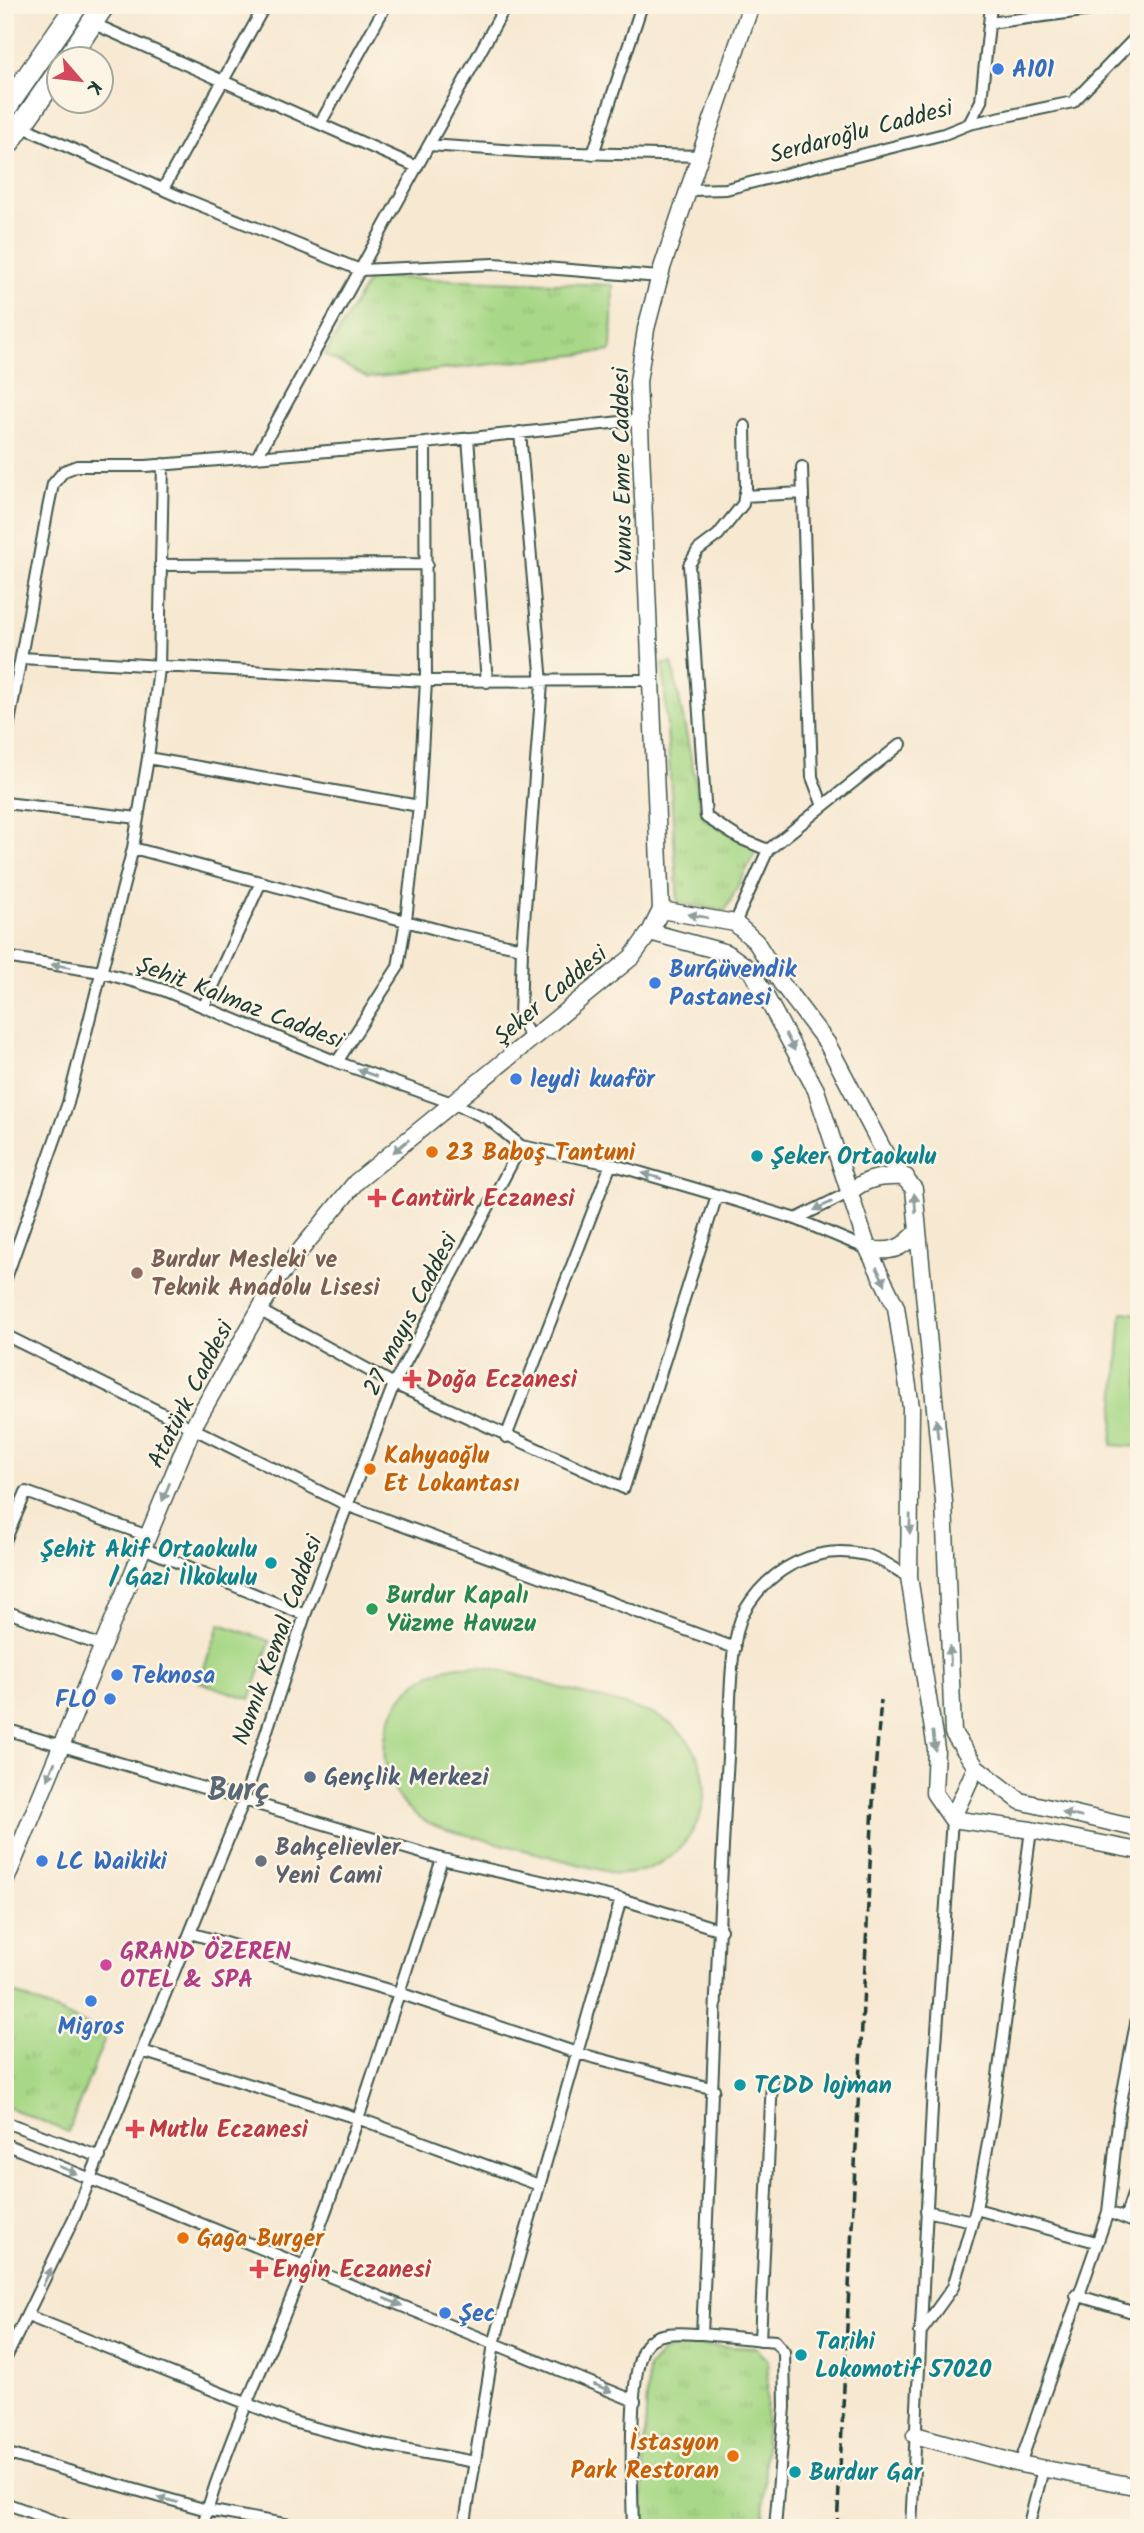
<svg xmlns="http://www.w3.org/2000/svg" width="1144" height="2533" viewBox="0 0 1144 2533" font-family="Kalam,sans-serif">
  <defs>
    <pattern id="park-tufts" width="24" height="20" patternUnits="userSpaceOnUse" patternTransform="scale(1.75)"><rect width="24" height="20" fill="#a8d887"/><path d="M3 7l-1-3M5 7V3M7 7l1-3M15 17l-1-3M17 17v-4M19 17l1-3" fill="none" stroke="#90ba75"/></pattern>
  </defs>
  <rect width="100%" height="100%" fill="#fcf5e5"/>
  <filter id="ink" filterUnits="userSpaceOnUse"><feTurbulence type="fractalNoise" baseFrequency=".0143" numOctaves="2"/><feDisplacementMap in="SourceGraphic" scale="14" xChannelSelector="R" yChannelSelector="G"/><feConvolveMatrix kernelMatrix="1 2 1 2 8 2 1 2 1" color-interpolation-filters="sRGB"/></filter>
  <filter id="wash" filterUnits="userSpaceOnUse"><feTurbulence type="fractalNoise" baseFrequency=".00686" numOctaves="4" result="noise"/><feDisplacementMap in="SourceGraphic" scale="28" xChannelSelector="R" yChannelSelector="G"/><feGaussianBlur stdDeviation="1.57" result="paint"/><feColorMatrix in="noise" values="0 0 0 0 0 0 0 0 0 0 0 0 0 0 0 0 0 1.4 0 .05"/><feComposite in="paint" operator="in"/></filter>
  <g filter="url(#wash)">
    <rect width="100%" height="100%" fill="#f7e8d1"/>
    <path fill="#a8d887" stroke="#648a5e" stroke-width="2" d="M 1122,1312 L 1139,1314 L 1139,1447 L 1112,1445 Z
      M 220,1624 L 270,1641 L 250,1699 L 199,1682 Z
      M 459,1666 C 494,1664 531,1680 564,1689 C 593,1697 623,1703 652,1714 C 662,1718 671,1723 679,1731 C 736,1785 690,1876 616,1874 L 444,1829 C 356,1801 369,1678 459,1666 Z"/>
    <path fill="url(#park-tufts)" stroke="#648a5e" stroke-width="2" d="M 370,277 L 613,285 L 611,351 L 368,378 L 325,355 Z
      M 672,663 L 703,818 L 757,849 L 725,911 L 678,903 L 663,664 Z
      M 5,1989 L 107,2033 L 68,2132 L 5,2106 Z
      M 687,2345 L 756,2348 L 768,2360 L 763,2528 L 641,2528 L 648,2368 L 663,2352 Z"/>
  </g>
  <g filter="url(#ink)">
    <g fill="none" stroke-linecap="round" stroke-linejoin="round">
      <g stroke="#3f574c" stroke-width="14">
        <path id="street" d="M 92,23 L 417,167
          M 989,23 L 1130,5
          M 320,124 L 386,5
          M 969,124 L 1073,102 L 1139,34
          M 21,126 L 180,197 L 360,270 L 494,264 L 660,277
          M 429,145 L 532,152 L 702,156
          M 593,154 L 642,5
          M 163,189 L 265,5
          M 691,190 L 726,189 L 944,134 L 969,124 L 981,101 L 991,5
          M 745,426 L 746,487 L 743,504 L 718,535 L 698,550 L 689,565 L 706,817 L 739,838 L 768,850
          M 520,432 L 542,683 L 522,948 L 520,1018 L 532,1040
          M 468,438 L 487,682
          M 258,455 L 506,5
          M 802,467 L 812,777 L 823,806
          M 744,496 L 803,493
          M 160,565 L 427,564
          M 21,658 L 426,681 L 653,680
          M 5,745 L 48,508 L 53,484 L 64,471 L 77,466 L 146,466 L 425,443 L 639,420
          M 148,758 L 419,806
          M 5,803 L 138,818
          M 133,848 L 454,934 L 522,948
          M 735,923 L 768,850 L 901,744
          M 5,957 L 101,972 L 163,990 L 337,1062 L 455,1104 L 488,1119 L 521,1146 L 611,1164 L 717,1195 L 796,1219 L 868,1249
          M 204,1006 L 261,882
          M 337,1062 L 398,967 L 406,920 L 419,806 L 426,681 L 425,443
          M 796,1219 L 850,1192
          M 5,1281 L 68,1103 L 133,848 L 148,758 L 159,668 L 163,464
          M 259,1310 L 394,1384 L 624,1488 L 717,1195
          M 5,1335 L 349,1506 L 735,1648
          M 506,1437 L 611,1164
          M 5,1541 L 26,1492 L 148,1536
          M 143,1548 L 305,1615
          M 5,1611 L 102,1646
          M 5,1729 L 442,1859 L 621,1899 L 721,1930
          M 190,1933 L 399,1993 L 577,2053 L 714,2089
          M 142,2051 L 360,2119 L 539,2185
          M 5,2122 L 100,2157
          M 5,2144 L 635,2401
          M 976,2209 L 1096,2242
          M 926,2211 L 972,2221
          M 1108,2212 L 1139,2224
          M 1125,2218 L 1139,2177
          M 1076,2295 L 1139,2314
          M 28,2316 L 293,2422 L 376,2444 L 475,2462
          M 920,2333 L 953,2287 L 976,2209 L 992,2121 L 1031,1830
          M 702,2334 L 775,2341 L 784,2352 L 785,2407 L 775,2528
          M 760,2340 L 772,2080
          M 5,2360 L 74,2218 L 244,1800 L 305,1615 L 394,1384 L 521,1146
          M 5,2453 L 207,2510 L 307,2528
          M 1020,2464 L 1108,2212 L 1119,2113 L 1139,2007
          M 5,2503 L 73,2528
          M 202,2528 C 230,2429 278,2337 314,2242 C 362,2116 400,1987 442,1859
          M 464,2528 L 494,2344 L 621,1899
          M 633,2528 C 632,2493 627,2370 646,2345 C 657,2329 686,2334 702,2334 C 711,2142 716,1949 728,1757 C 730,1721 728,1639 745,1610 C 770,1568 817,1543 866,1555 C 881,1558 896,1570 909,1577
          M 911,2528 L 933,2087 L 952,1819
          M 1028,2528 L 1043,2469"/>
      </g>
      <g stroke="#3f574c" stroke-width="19">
        <path id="secondary" d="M 661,910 L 735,923 L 756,942 L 782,984 L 827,1043 L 888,1159 L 914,1189 L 944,1502 L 953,1733 L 976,1767 L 1020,1801 L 1139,1829
          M 650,932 L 727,953 L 752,971 L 816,1090 L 868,1249 L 896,1307 L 911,1407 L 909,1577 L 936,1749 L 934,1793 L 952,1819 L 1031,1830 L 1139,1851
          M 850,1192 C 867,1177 884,1176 906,1177
          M 868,1249 C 892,1253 902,1249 918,1231
          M 952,1819 L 976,1767
          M 5,1882 L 193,1427 L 277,1279 L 356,1182 L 632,957 L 650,932 L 661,910 L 638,382 L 646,329 L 662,268 L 751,5
          M 915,2435 L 1020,2464 L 1139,2487"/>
      </g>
      <g stroke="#3f574c" stroke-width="24">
        <path id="highway" d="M 67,60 L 104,5
          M 5,109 L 77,5
          M 5,148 L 60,70"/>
      </g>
      <use href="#street" stroke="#fff" stroke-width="10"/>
      <use href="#secondary" stroke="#fff" stroke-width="16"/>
      <use href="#highway" stroke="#fff" stroke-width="21"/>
      <path stroke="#1f3d34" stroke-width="3.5" stroke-dasharray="10 5" stroke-linecap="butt" d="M 837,2528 L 874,1784 L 881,1700"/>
    </g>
    <defs><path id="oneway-solid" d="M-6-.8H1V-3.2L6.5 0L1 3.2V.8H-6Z" transform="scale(1.75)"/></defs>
    <g fill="#8f9e9a">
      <use href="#oneway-solid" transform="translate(698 916) rotate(-170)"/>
      <use href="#oneway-solid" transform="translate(61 966) rotate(-171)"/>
      <use href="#oneway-solid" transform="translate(790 1042) rotate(62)"/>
      <use href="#oneway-solid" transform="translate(367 1073) rotate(-160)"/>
      <use href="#oneway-solid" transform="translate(401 1146) rotate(141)"/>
      <use href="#oneway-solid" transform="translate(652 1176) rotate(-164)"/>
      <use href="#oneway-solid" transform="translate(915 1203) rotate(-95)"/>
      <use href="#oneway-solid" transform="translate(823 1206) rotate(154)"/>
      <use href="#oneway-solid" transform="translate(881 1276) rotate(64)"/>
      <use href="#oneway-solid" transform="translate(937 1429) rotate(-96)"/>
      <use href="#oneway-solid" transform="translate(166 1492) rotate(112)"/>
      <use href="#oneway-solid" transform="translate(910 1524) rotate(91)"/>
      <use href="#oneway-solid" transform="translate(950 1656) rotate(-92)"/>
      <use href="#oneway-solid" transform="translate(934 1741) rotate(83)"/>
      <use href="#oneway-solid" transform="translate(51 1771) rotate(113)"/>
      <use href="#oneway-solid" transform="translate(1072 1815) rotate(-167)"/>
      <use href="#oneway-solid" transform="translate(68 2170) rotate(22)"/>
      <use href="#oneway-solid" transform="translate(47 2277) rotate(-65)"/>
      <use href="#oneway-solid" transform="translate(393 2302) rotate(22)"/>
      <use href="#oneway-solid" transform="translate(603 2388) rotate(22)"/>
      <use href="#oneway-solid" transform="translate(168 2500) rotate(-165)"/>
    </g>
  </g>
  <g fill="#3f7fe0" stroke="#fcf5e5" stroke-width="2.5">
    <circle cx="998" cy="69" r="7"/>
    <circle cx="655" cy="983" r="7"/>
    <circle cx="516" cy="1079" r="7"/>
    <circle cx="117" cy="1675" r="7"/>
    <circle cx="110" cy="1699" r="7"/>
    <circle cx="42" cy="1861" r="7"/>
    <circle cx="91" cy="2001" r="7"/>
    <circle cx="445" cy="2313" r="7"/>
  </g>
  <g fill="#e8710a" stroke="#fcf5e5" stroke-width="2.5">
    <circle cx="432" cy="1152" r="7"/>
    <circle cx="370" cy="1469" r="7"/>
    <circle cx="183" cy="2238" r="7"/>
    <circle cx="733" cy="2456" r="7"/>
  </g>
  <g fill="#0f9aa8" stroke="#fcf5e5" stroke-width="2.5">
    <circle cx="757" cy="1156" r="7"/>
    <circle cx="271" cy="1563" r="7"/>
    <circle cx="740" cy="2085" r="7"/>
    <circle cx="801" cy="2355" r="7"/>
    <circle cx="795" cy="2472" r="7"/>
  </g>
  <g fill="#e0444e" stroke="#fcf5e5" stroke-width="2.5">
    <path d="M373.5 1187.5h7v7h7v7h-7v7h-7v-7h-7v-7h7z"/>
    <path d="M408.5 1368.5h7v7h7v7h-7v7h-7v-7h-7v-7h7z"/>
    <path d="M131.5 2118.5h7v7h7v7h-7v7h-7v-7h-7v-7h7z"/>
    <path d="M255.5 2258.5h7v7h7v7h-7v7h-7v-7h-7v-7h7z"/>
  </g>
  <circle fill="#8d6e63" stroke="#fcf5e5" stroke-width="2.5" cx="137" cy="1273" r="7"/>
  <circle fill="#2e9e5b" stroke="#fcf5e5" stroke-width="2.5" cx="372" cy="1609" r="7"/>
  <circle fill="#5c6f8a" stroke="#fcf5e5" stroke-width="2.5" cx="310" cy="1777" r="7"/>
  <circle fill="#6b7280" stroke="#fcf5e5" stroke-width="2.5" cx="261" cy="1861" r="7"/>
  <circle fill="#d1479c" stroke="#fcf5e5" stroke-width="2.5" cx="106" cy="1965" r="7"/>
  <g text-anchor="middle" stroke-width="5" stroke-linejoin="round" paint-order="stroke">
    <g font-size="24" font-weight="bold" fill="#366cbe" stroke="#fcf5e5" text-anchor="start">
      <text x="1012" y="77">A101</text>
      <text x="669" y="977">BurGüvendik<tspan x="669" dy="28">Pastanesi</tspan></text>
      <text x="530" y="1087">leydi kuaför</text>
      <text x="131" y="1683">Teknosa</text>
      <text x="96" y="1707" text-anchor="end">FLO</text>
      <text x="56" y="1869">LC Waikiki</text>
      <text x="91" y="2034" text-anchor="middle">Migros</text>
      <text x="459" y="2321">Şec</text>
    </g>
    <g font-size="24" fill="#1f3d34" stroke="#fcf5e5">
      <text transform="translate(861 131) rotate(-15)" y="8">Serdaroğlu Caddesi</text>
      <text transform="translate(622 471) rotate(-91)" y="8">Yunus Emre Caddesi</text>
      <text transform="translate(550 995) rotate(-40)" y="8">Şeker Caddesi</text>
      <text transform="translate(240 1002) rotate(21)" y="8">Şehit Kalmaz Caddesi</text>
      <text transform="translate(410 1314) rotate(-63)" y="8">27 mayıs Caddesi</text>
      <text transform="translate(190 1394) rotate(-63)" y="8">Atatürk Caddesi</text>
      <text transform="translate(277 1640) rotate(-70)" y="8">Namık Kemal Caddesi</text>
    </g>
    <g font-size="24" font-weight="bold" fill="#c56008" stroke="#fcf5e5" text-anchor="start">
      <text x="446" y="1160">23 Baboş Tantuni</text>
      <text x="384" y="1463">Kahyaoğlu<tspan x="384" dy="28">Et Lokantası</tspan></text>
      <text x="197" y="2246">Gaga Burger</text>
      <text x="719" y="2450" text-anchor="end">İstasyon<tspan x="719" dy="28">Park Restoran</tspan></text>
    </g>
    <g font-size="24" font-weight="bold" fill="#0d838f" stroke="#fcf5e5" text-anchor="start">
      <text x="771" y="1164">Şeker Ortaokulu</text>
      <text x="257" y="1557" text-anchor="end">Şehit Akif Ortaokulu<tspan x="257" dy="28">/ Gazi İlkokulu</tspan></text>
      <text x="754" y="2093">TCDD lojman</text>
      <text x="815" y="2349">Tarihi<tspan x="815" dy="28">Lokomotif 57020</tspan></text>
      <text x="809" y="2480">Burdur Gar</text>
    </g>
    <g font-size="24" font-weight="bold" fill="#be3a42" stroke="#fcf5e5" text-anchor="start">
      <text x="391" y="1206">Cantürk Eczanesi</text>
      <text x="426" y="1387">Doğa Eczanesi</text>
      <text x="149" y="2137">Mutlu Eczanesi</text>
      <text x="273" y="2277">Engin Eczanesi</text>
    </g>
    <g font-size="24" font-weight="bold" fill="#785e54" stroke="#fcf5e5" text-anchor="start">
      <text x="151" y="1267">Burdur Mesleki ve<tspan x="151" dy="28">Teknik Anadolu Lisesi</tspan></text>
    </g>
    <g font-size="24" font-weight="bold" fill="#27864d" stroke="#fcf5e5" text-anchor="start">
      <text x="386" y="1603">Burdur Kapalı<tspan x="386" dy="28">Yüzme Havuzu</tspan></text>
    </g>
    <g font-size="24" font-weight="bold" fill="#4e5e75" stroke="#fcf5e5" text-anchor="start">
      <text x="324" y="1785">Gençlik Merkezi</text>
    </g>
    <g font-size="24" font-weight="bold" fill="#5b616d" stroke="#fcf5e5" text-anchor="start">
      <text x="275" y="1855">Bahçelievler<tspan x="275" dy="28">Yeni Cami</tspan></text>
    </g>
    <g font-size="24" font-weight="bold" fill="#b23c85" stroke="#fcf5e5" text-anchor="start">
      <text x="120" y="1959">GRAND ÖZEREN<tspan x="120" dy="28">OTEL &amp; SPA</tspan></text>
    </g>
    <g font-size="32" font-weight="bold" fill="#586877" stroke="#fcf5e5">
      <text x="239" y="1800">Burç</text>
    </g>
  </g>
  <rect width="1144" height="2533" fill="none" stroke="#fcf5e5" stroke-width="28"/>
  <g transform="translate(80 80) rotate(118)"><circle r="33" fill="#fcf5e5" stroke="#a4ab9e" stroke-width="2"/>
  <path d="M0-5L12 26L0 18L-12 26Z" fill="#d1495b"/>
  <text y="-10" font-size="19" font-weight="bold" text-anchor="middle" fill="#1f3d34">K</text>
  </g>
</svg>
